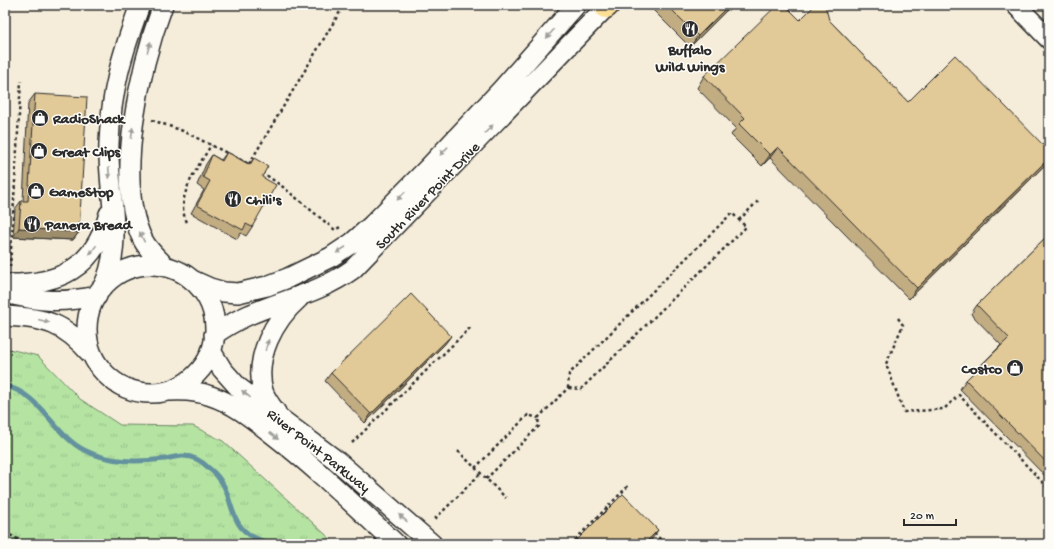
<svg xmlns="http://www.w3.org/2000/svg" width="1054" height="549" viewBox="0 0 1054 549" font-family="'Gochi Hand',sans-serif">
  <defs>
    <pattern id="grass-tufts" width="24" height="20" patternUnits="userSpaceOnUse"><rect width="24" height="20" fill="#b4e3a2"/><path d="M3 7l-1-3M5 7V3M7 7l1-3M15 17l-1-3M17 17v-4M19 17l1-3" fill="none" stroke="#9bc38c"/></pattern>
  </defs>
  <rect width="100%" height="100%" fill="#fdfcf7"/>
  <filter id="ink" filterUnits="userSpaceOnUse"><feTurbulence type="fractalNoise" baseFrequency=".025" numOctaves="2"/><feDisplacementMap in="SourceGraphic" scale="8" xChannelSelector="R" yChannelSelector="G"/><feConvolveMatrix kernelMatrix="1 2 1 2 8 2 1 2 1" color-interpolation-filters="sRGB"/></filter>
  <g filter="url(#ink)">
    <path fill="#f5edda" d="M 5,5 L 1043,5 L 1049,11 L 1049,544 L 336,544 L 193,426 L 120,425 L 80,399 L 38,356 L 5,348 Z"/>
    <path fill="url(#grass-tufts)" stroke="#708766" d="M 5,348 L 38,356 L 80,399 L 120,425 L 193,426 L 223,441 L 336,544 L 5,544 Z"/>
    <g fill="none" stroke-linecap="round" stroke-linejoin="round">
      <path stroke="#64929e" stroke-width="5" d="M 5,386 C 40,393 54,435 84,450 C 109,463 138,462 165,459 C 171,458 177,456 183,456 C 193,456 203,462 210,469 C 242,495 218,531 272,544"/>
      <g stroke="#2b2b2b" stroke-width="22">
        <path id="minor" d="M 163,5 C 141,64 113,181 143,240 C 148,250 158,259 166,267
          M 1016,5 L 1049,39
          M87 329a64 64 0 1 1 128 0a64 64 0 1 1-128 0Z
          M 192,280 L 210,288 L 224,292 L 238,293 L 267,286 L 288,278 L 331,257 L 352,243 L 372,225 L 428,168 L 502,89 L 576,5
          M 5,284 C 59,285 94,269 109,214
          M 103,287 C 125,242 107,191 109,143 C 111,90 122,54 140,5
          M 5,293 C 41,302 61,303 97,296
          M 5,316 C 46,318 64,323 91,354
          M 214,335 C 258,302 309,301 353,269 L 606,7
          M 211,351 L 222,369 L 238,387 L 336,460 L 432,544
          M 169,391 C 184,390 198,391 211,396 C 233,403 253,419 271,433 C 315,467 355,506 396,544
          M 276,412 C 271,406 266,399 263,391 C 254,357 274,320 299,298"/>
      </g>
      <g stroke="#2b2b2b" stroke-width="25">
        <path id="highway" d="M 606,7 L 608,5"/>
      </g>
      <path stroke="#2b2b2b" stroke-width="2.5" stroke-dasharray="3 3" stroke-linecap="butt" d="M 152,120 L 183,131 L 251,165
        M 249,164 L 344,5
        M 262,172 L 283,187 L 335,230 L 340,227
        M 739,220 L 760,199
        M 187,222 C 173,198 200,165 211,145
        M 10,267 L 21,81
        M 898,318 L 903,325 L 886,364 L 904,412 L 944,409 L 959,395 L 1049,489
        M 538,418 L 568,388 L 569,374 L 732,213 L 746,227 L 581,389 L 568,388
        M 352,443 L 472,326
        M 458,451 L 506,498
        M 475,468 L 528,415 L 538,418
        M 486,479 L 539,426 L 538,418
        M 435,519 L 481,473
        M 5,532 L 26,544
        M 654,533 L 665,544
        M 571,544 L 629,485"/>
      <use href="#minor" stroke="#fdfcf7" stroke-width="19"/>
      <use href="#highway" stroke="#fdde96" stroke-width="22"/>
    </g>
    <path fill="#c2ad83" stroke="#2b2b2b" d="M 648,5 L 731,5 L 727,10 L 690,47 Z
      M 800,20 L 829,20 L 908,102 L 1049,151 L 1049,159 L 1044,166 L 909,299 L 770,158 L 762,166 L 731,135 L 736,128 L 697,88 L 704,76 Z
      M 35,94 L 79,232 L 73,240 L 13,237 L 15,209 L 21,201 L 23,201 L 28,103 Z
      M 227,152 L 249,164 L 254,158 L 262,177 L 252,227 L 246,236 L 241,233 L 237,239 L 191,213 L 204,190 L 197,185 L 206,164 L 212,155 L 221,160 Z
      M 1049,234 L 1049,480 L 960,389 L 966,380 L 1001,345 L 971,314 L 977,305 Z
      M 445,344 L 365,423 L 325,381 L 331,373 Z"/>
    <path fill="#9e8d6a" stroke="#2b2b2b" d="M 729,5 L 731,5 L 727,10 L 690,47 L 698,36 Z
      M 778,147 L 770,158 L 762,166 L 770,155 Z
      M 1049,158 L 1049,159 L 1044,166 L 909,299 L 917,288 Z
      M 19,228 L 79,232 L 73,240 L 13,237 Z
      M 451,336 L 445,344 L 365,423 L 371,414 Z
      M 658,530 L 652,539 L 647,544 L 644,544 Z"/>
    <path fill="#e2c998" stroke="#2b2b2b" d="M 667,5 L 729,5 L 698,36 Z
      M 777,5 L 785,5 L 800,20 L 815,5 L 825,5 L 829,20 L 908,102 L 955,55 L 1049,151 L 1049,158 L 917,288 L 778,147 L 770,155 L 739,124 L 745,118 L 704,76 Z
      M 35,94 L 87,97 L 79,232 L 19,228 L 21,201 L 28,201 Z
      M 227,152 L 250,165 L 254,158 L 268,166 L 262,177 L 276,185 L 252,227 L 246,224 L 243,230 L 197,205 L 210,181 L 203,177 L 212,155 L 222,161 Z
      M 1049,234 L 1049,465 L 966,380 L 1009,338 L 977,305 Z
      M 411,294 L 451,336 L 371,414 L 331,373 Z
      M 623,494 L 658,530 L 644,544 L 573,544 Z"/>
    <defs><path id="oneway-solid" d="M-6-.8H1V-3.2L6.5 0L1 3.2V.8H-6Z"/></defs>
    <g fill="#9e9e9b">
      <use href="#oneway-solid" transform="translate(550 34) rotate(131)"/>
      <use href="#oneway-solid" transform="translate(149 47) rotate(-73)"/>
      <use href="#oneway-solid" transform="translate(489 129) rotate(-46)"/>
      <use href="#oneway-solid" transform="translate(132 133) rotate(-84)"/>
      <use href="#oneway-solid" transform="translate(444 151) rotate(133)"/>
      <use href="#oneway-solid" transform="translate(109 173) rotate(87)"/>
      <use href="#oneway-solid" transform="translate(401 196) rotate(134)"/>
      <use href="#oneway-solid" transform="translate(142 237) rotate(-115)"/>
      <use href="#oneway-solid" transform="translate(93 250) rotate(126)"/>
      <use href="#oneway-solid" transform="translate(341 250) rotate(147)"/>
      <use href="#oneway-solid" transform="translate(44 321) rotate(15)"/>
      <use href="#oneway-solid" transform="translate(267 345) rotate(-73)"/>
      <use href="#oneway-solid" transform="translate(246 394) rotate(-140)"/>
      <use href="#oneway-solid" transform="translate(274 436) rotate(38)"/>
      <use href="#oneway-solid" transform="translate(403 518) rotate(-138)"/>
    </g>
  </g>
  <defs>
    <g id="restaurant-disc" transform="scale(0.9)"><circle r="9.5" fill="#2b2b2b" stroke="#fdfcf7"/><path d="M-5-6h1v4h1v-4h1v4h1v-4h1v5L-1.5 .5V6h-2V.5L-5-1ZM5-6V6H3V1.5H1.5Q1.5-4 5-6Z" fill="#fff"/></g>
    <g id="shop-disc" transform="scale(0.9)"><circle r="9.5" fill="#2b2b2b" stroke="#fdfcf7"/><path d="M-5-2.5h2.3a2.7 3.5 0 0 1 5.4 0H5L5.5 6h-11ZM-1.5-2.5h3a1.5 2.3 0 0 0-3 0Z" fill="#fff"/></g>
  </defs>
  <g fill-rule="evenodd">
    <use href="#restaurant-disc" x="690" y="29"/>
    <use href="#shop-disc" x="40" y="118"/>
    <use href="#shop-disc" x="39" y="151"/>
    <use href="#shop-disc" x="36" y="191"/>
    <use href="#restaurant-disc" x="233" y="199"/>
    <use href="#restaurant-disc" x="32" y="224"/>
    <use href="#shop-disc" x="1015" y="368"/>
  </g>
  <g text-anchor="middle" stroke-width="3" stroke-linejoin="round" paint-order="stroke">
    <g font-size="15" font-weight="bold" fill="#2b2b2b" stroke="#fdfcf7" text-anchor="start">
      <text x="690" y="54" text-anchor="middle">Buffalo<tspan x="690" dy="17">Wild Wings</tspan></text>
      <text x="53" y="123">RadioShack</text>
      <text x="52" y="156">Great Clips</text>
      <text x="49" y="196">GameStop</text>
      <text x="246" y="204">Chili's</text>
      <text x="45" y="229">Panera Bread</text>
      <text x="1002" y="373" text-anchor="end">Costco</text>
    </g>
    <g font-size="15" fill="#2b2b2b" stroke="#fdfcf7">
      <text transform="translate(427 195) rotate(-46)" y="5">South River Point Drive</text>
      <text transform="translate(319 450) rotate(38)" y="5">River Point Parkway</text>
    </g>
  </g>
  <rect width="1054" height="549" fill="none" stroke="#fdfcf7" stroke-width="20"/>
  <rect x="10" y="10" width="1034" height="529" fill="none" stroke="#2b2b2b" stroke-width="1.5" filter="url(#ink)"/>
  <path d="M904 519v6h52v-6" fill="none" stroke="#2b2b2b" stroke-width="2"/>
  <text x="910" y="519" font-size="12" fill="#2b2b2b" stroke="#fdfcf7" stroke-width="3" paint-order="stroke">20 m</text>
</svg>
